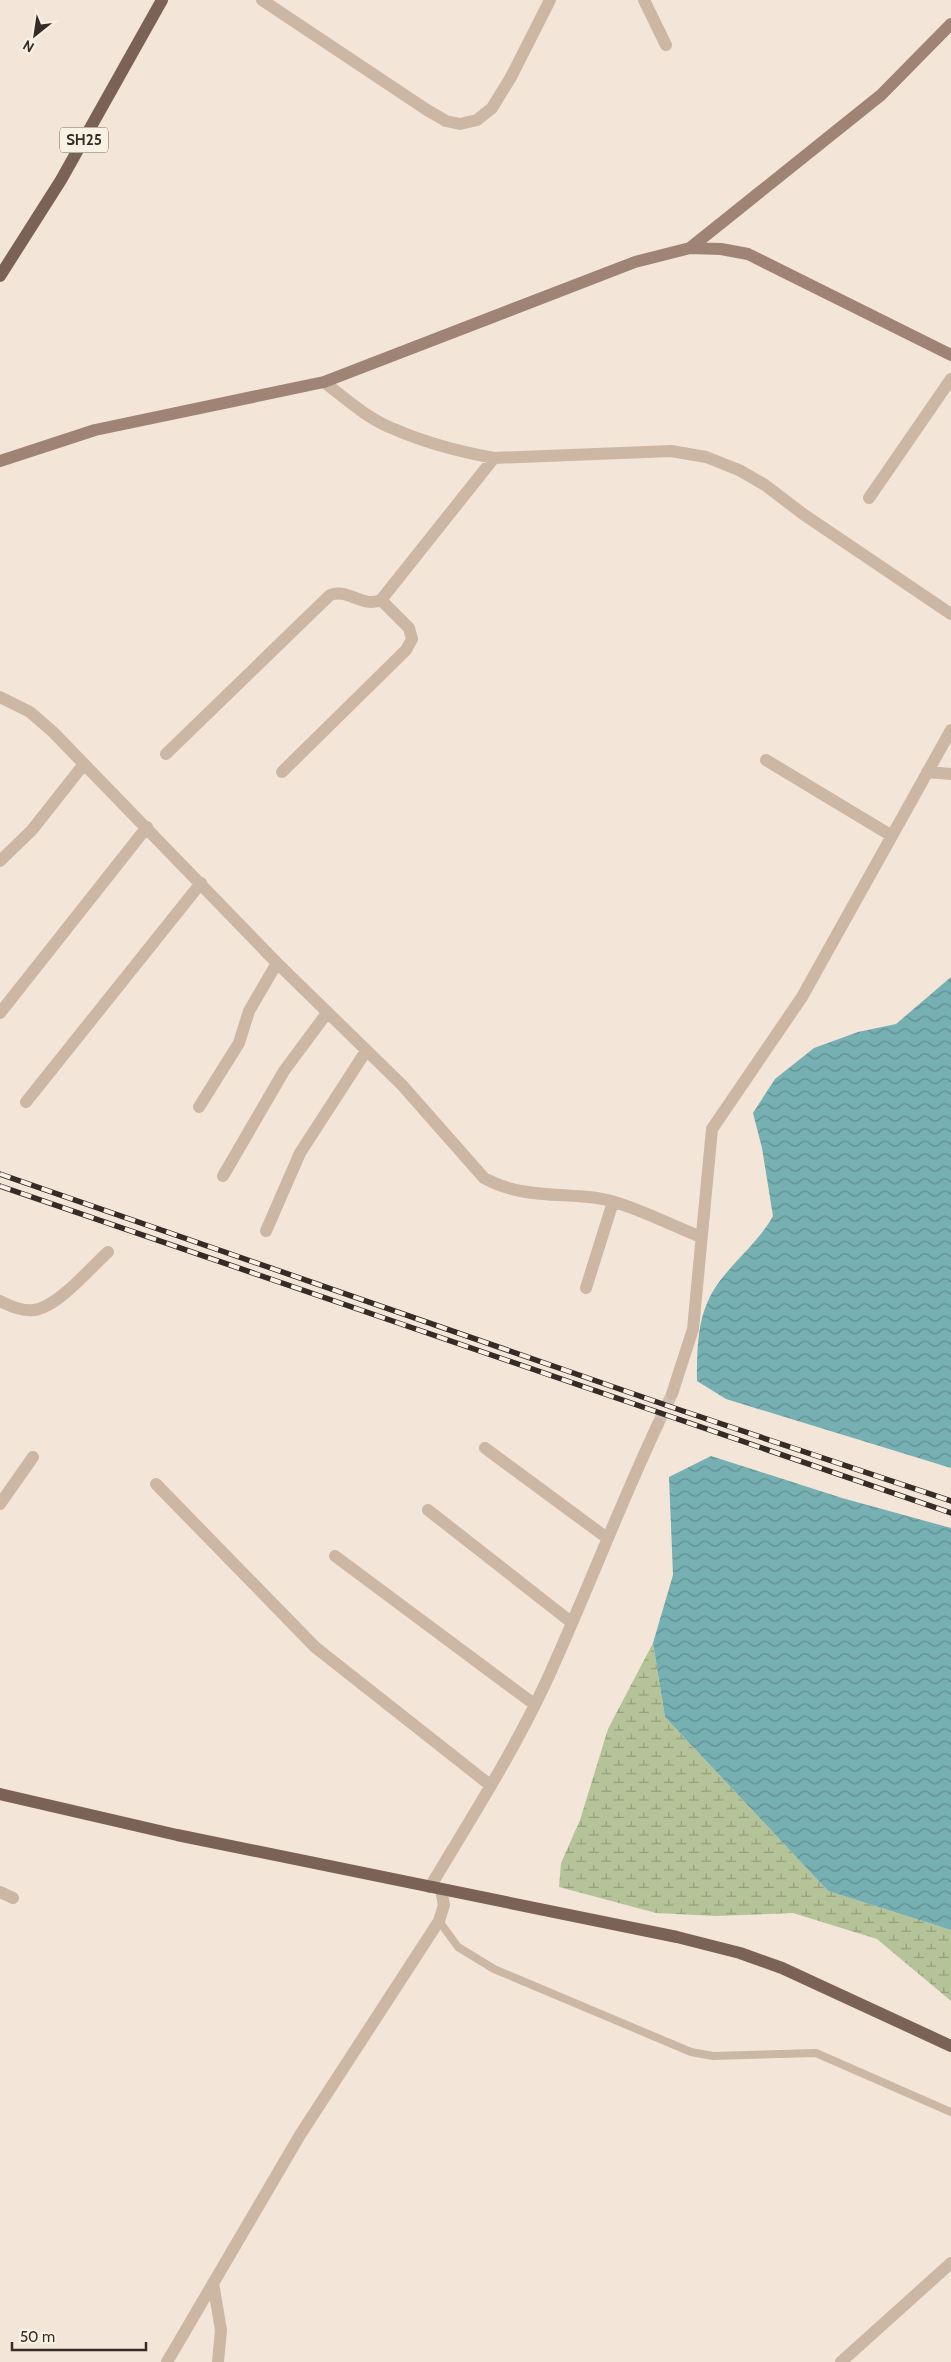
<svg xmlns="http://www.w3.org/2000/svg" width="951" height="2362" viewBox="0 0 951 2362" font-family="Cabin,sans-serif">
  <defs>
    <pattern id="wetland-marsh" width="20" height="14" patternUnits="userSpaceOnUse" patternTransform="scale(1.25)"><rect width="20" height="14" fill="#b5c398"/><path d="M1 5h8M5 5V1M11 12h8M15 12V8" fill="none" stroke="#949f7c"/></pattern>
    <pattern id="water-waves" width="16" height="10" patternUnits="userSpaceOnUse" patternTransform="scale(1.25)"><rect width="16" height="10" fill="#76b0b2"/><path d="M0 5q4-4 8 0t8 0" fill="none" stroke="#628f91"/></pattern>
  </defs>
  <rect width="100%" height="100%" fill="#f3e6d9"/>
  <path fill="url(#wetland-marsh)" d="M 653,1643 L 665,1717 L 828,1891 L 951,1930 L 951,2001 L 877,1939 L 793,1913 L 716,1916 L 656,1913 L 559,1887 L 561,1863 L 580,1820 L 608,1729 Z"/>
  <path fill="url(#water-waves)" d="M 951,977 L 951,1468 L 726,1399 L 697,1381 C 697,1355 697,1325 708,1301 C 718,1278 739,1260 755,1241 C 762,1233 768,1225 773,1216 L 762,1148 L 753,1113 L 775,1079 L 814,1048 L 858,1032 L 896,1024 Z
    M 711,1456 L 842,1498 L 951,1528 L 951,1930 L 828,1891 L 665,1717 L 653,1643 L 673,1575 L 669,1477 Z"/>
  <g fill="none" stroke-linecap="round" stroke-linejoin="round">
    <path stroke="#cdc1b5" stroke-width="12" stroke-dasharray="12 6" stroke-linecap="butt" d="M 658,1424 L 672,1394"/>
    <path stroke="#ccb6a4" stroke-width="8" d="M 439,1921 L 458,1947 L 494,1969 L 691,2052 L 713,2056 L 816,2053 L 951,2112"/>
    <path stroke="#ccb6a4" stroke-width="12" d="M 262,0 L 427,110 L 446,121 L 460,124 L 477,120 L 492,108 L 511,77 L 550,0
      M 644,0 L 666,45
      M 324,382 C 346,399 368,419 394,429 C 426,443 461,452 494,458 L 671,451 L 706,457 L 739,470 L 765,485 L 803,514 L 951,614
      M 869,498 L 951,379
      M 0,697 L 30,712 L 53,732 L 277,963 L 402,1085 L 484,1178 C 520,1198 558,1193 597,1198 C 626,1202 673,1226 701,1237
      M 166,754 L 330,595 C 348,588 362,608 381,600 L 494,458
      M 766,760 L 892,836
      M 282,772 L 406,650 L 412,639 L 409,628 L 381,600
      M 927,772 L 951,774
      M 0,861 L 32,830 L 84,764
      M 0,1013 L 147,827
      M 26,1102 L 201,883
      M 199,1107 L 239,1043 L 249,1011 L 277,963
      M 223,1176 L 284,1071 L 327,1013
      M 266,1231 L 300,1153 L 366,1051
      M 586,1288 L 613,1202
      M 0,1301 C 10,1306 23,1312 34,1310 C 58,1307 90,1268 108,1252
      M 672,1394 L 693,1329 L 712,1129 L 802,997 L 951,730
      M 485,1448 L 607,1538
      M 156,1484 L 315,1647 L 490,1785
      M 0,1504 L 33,1457
      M 428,1510 L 571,1622
      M 335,1556 L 534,1704
      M 430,1887 C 470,1820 513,1753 546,1682 C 585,1597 618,1509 658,1424
      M 0,1892 L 13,1898
      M 213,2283 L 221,2330 L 218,2362
      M 167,2362 L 300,2135 L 439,1921 L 444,1905 L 441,1890
      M 841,2362 L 951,2263"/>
    <path stroke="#9f8475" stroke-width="12" d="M 690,248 L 881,95 L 951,24
      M 0,461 L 95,430 L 324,382 L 635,262 L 690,248 L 721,249 L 748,254 L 951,355"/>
    <path stroke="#7a6256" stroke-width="12" d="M 0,276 L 61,180 L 162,0
      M 0,1794 L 177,1835 L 677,1937 L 740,1953 L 782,1968 L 951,2046"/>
    <g stroke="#362b26" stroke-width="5.5">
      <path id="rail" d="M 0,1174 L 680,1410 L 951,1501
        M 0,1186 L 951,1513"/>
    </g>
    <use href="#rail" stroke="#faf1e5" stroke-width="4" stroke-dasharray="11" stroke-linecap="butt"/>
  </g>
  <g text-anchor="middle" stroke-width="4" stroke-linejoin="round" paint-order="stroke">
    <rect fill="#faf1e5" stroke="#71665f" stroke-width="1" x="60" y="127.5" width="48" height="25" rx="4"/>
    <g font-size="15" font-weight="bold" fill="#362b26">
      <text x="84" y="145">SH25</text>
    </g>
  </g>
  <g transform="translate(35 35) rotate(210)" stroke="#faf1e5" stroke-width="4" paint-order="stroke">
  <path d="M0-4L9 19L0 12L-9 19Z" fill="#362b26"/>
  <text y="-8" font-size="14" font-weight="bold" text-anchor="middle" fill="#362b26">N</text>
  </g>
  <path d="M12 2342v8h134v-8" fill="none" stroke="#362b26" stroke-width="2.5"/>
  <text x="20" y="2342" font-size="15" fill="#362b26" stroke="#faf1e5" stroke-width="4" paint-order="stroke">50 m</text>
</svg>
